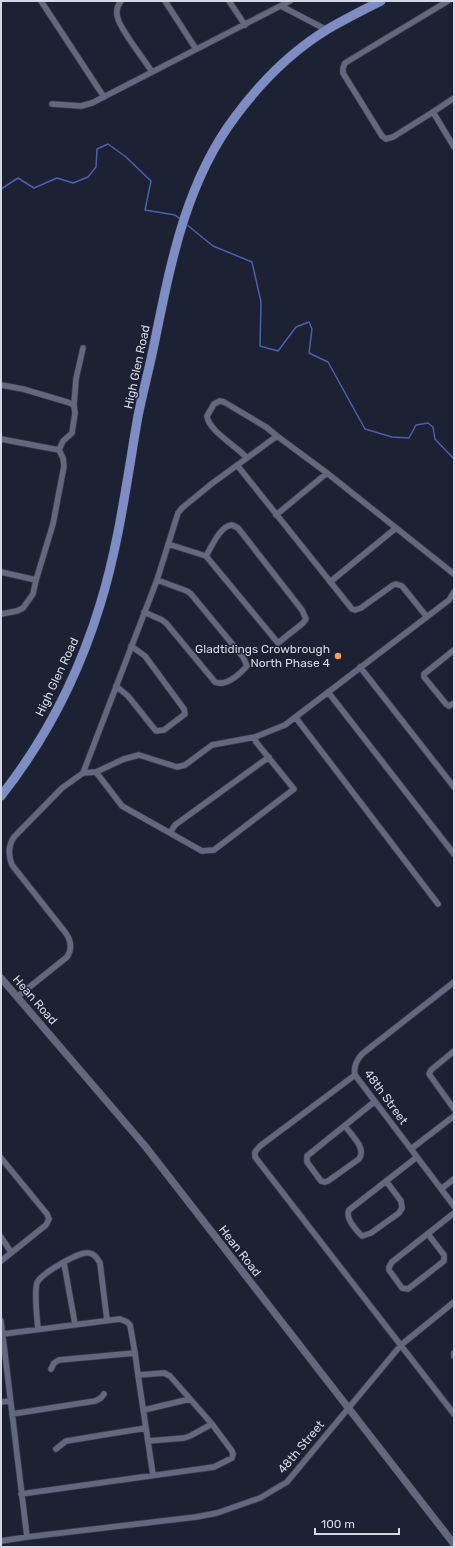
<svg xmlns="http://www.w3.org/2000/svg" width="455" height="1548" viewBox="0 0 455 1548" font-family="Rubik,sans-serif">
  <rect width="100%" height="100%" fill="#1c2133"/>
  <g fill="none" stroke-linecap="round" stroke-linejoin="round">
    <path stroke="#4c60b1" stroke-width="1.5" d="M 1,189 L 18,178 L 34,188 L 57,178 L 73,183 L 88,177 L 96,167 L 97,149 L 108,144 L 126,157 L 151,181 L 145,210 L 175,215 L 180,219
      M 186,224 L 213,246 L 252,262 L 261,302 L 260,346 L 278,351 L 296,327 L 309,322 L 312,329 L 309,353 L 328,362 L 365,429 L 392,437 L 409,438 L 416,425 L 428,423 L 433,427 L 435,439 L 454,459"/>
    <g stroke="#383b4a" stroke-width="7">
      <path id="minor" d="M 41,1 L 104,97
        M 121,1 C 117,6 116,13 118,19 C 122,32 144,59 152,72
        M 165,1 L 196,49
        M 229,1 L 245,25
        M 448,1 L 345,63 L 343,68 L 343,73 L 382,136 L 386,139 L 393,137 L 433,112 L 454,147
        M 281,6 L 327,30
        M 52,104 L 81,106 L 92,103 L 290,1
        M 433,112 L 454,98
        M 1,385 L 23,389 L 67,402 L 74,405 L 75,413 L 72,433 L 63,441 L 59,450 L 63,458 L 64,466 L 53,524 L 36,580 L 33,594 L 23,608 L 17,611 L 1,614
        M 74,405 L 76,379 L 83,348
        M 1,439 L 59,450
        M 246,457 C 236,446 208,430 207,416 L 214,404 L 220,401 L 224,402 L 266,427 L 277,436
        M 237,465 L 352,609 L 355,610 L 361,608 L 393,585 L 396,584 L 402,586 L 427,617
        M 276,515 L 327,473
        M 168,544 L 206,556 L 278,643 L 303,623 L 306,619 L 302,610 L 238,528 L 232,525 C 220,526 212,546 206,556
        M 1,572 L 36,580
        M 330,582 L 396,528
        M 144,612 L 162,620 L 166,623 L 215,682 C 226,687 240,674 247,666 L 243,657 L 191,594 L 187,591 L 157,580
        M 454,650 L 424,674 L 424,677 L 446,704 L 449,706 L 454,703
        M 360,667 L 454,787
        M 116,686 L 128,696 L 156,731 L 164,730 L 185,714 L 184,709 L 145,656 L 131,646
        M 328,692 L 454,854
        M 296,718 L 438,904
        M 96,772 L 122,806 L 202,851 L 214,850 L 294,789 L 256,742 L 255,737
        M 83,773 L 96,772 L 124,759 L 139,755 L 177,767 L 185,765 L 212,745 L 255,737 L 285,725 L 449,600 L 454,592
        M 170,833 L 175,825 L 269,757
        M 454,982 L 362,1054 C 356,1061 353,1067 355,1075 L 454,1206
        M 17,997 L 67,957 C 73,948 71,940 65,932 L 12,865 C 8,855 8,846 14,837 L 62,788 L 83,773 L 157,580 L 178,513 L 182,508 L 210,485 L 277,436 L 327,473 L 454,574
        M 454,1051 L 431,1070 L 429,1074 L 454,1109
        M 355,1075 L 260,1146 L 255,1152 L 255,1157 L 454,1414
        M 345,1126 C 351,1135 367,1148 359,1159 L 328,1181 L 325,1182 L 321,1181 L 307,1162 L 307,1156 L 374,1102
        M 411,1149 L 454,1116
        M 1,1158 L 47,1214 L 49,1219 L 46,1225 L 1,1261
        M 386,1181 L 401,1201 L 402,1208 L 399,1213 L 371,1233 L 362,1236 C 356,1230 345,1218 349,1210 L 417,1157
        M 441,1189 L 454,1179
        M 428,1234 L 444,1255 L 444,1261 L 408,1289 L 402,1288 L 389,1270 L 389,1267 L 392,1262 L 454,1213
        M 1,1237 L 11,1252
        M 64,1263 L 75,1324
        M 1,1321 L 27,1537
        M 38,1329 C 37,1318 34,1292 37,1283 C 40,1274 80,1251 89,1253 C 95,1254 97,1258 100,1263 L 107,1320
        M 3,1334 L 120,1319 L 127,1322 L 130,1325 L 135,1353
        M 454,1353 L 454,1356
        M 51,1369 L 54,1363 L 59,1360 L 135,1353 L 138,1375
        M 1,1402 L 10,1401
        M 144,1410 L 190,1399
        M 12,1414 L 95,1401 L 101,1398 L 104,1394
        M 148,1441 L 184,1438 L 190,1436 L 212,1424
        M 56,1449 L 66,1441 L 146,1428
        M 21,1494 L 214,1467 L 232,1458 L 233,1454 L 232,1451 L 212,1424 L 170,1376 L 164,1373 L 138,1375 L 153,1475
        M 1,1541 L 27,1537 L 196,1517 L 217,1513 L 260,1498 L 287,1482 L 401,1345 L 454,1302"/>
    </g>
    <g stroke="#383b4a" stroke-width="8">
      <path id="tertiary" d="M 1,978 L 145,1146 L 454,1544"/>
    </g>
    <g stroke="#383b4a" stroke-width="10">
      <path id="primary" d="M 1,796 C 45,740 79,674 100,605 C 119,544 127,479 138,416 C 143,391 150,366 155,340 C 171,262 186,182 235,117 C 260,83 292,51 328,29 C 345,19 363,10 381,1"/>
    </g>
    <use href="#minor" stroke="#62697e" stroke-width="5.5"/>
    <use href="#tertiary" stroke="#62697e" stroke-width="7"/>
    <use href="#primary" stroke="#7e8ec4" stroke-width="9"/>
  </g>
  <circle fill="#f9a04d" stroke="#1c2133" stroke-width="1.5" cx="338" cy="656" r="4"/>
  <g text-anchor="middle" stroke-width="3" stroke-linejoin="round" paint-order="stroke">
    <g font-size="12" fill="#d3d7e4" stroke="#1c2133">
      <text transform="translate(137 367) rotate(-78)" y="4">High Glen Road</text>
      <text transform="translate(57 677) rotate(-65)" y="4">High Glen Road</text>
      <text transform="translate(35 1000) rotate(49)" y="4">Hean Road</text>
      <text transform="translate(386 1097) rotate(54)" y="4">48th Street</text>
      <text transform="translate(240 1251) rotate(52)" y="4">Hean Road</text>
      <text transform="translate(301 1447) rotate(-50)" y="4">48th Street</text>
    </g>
    <g font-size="12" fill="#d3d7e4" stroke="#1c2133" text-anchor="end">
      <text x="330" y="653">Gladtidings Crowbrough<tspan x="330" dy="14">North Phase 4</tspan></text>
    </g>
  </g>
  <rect width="455" height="1548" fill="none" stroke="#d3d7e4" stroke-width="4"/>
  <path d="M315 1528v6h84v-6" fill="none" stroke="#d3d7e4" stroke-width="2"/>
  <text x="321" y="1528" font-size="12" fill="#d3d7e4" stroke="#1c2133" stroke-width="3" paint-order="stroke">100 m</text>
</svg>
